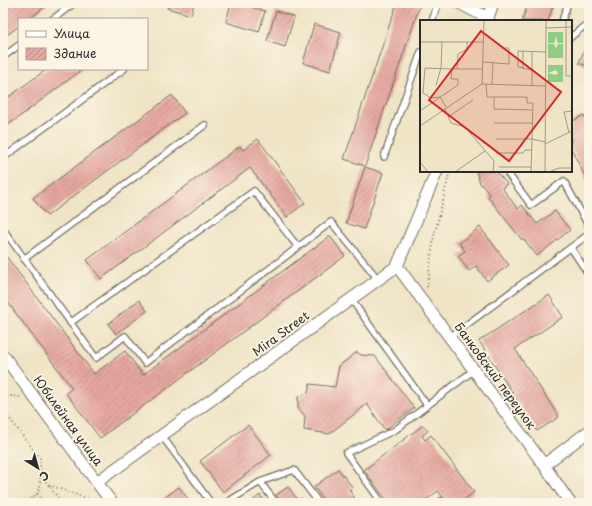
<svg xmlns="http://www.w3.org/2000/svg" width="592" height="506" viewBox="0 0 592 506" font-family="'Playpen Sans',sans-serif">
  <defs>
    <pattern id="building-hatch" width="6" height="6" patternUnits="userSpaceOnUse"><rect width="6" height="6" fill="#e6a7a0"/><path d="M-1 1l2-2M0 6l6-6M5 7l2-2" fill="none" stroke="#bb8883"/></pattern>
  </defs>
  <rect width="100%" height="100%" fill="#fcf5e5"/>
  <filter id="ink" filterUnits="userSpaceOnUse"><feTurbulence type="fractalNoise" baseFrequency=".025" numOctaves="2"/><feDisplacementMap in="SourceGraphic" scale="8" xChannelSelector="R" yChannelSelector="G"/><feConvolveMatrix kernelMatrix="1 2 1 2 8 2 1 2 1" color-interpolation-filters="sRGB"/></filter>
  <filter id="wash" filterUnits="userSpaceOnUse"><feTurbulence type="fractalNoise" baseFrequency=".012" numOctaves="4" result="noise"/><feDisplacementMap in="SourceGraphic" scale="16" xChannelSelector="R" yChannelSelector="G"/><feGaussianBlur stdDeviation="0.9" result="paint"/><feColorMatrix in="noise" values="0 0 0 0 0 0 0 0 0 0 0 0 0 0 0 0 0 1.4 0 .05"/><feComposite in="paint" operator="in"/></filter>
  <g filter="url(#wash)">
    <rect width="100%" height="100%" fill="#efe4c5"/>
    <g id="blocks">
      <path fill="url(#building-hatch)" d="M 14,3 L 50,3 L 29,19 L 19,19 L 19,26 L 3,38 L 3,11 Z
        M 169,3 L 194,3 L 191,15 L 167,8 Z
        M 231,3 L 238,3 L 265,11 L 259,32 L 226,22 Z
        M 397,3 L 420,5 L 365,166 L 344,159 Z
        M 528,3 L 554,3 L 548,21 L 522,21 Z
        M 276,11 L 294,17 L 285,47 L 267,41 Z
        M 314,24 L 341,32 L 330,71 L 303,63 Z
        M 589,38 L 589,67 L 579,63 Z
        M 47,69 L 83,69 L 3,129 L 3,101 Z
        M 172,95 L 185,113 L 47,216 L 33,198 Z
        M 584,115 L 589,126 L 589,185 L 571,148 L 571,122 Z
        M 258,139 L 305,203 L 287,217 L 250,168 L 101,279 L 87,260 L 240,146 L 243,150 Z
        M 365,167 L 383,173 L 364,229 L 346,223 Z
        M 476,171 L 496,171 L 507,184 L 502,188 L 518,209 L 522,205 L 537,224 L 555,211 L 570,230 L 537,256 L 523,238 L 522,240 L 488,197 L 490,195 L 480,183 Z
        M 480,227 L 509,265 L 487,281 L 476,266 L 469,271 L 458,256 L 465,251 L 459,243 Z
        M 330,236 L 345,256 L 100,438 L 66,393 L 72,388 L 3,296 L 3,252 L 94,374 L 125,351 L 143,375 Z
        M 549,295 L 563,317 L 515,349 L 559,417 L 537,431 L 479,341 Z
        M 139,300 L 147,311 L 116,334 L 108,324 Z
        M 357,352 L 361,355 L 375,356 L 414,408 L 385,430 L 367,404 L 329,434 L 304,430 L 305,416 L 298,408 L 298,397 L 308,393 L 310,384 L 335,387 L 339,366 Z
        M 248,425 L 271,455 L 223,492 L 200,461 Z
        M 423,425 L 428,431 L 422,436 L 425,440 L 431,435 L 474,492 L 460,503 L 447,503 L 438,491 L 422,503 L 389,503 L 364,470 Z
        M 338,469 L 353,488 L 349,490 L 358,503 L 326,503 L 314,487 Z
        M 179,487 L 191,503 L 161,503 L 160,501 Z
        M 288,487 L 298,500 L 302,498 L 306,503 L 282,503 L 276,495 Z
        M 260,495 L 266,503 L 250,503 Z"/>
    </g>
  </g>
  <g filter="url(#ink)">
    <use href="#blocks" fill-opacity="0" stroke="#706c61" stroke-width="1"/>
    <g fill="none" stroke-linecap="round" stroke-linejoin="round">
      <g stroke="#706c61" stroke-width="8">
        <path id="lane" d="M 53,19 L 74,3
          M 432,21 L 438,3
          M 562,21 L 568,3
          M 571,37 L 589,22
          M 3,57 L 19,45
          M 384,157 L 421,52
          M 3,158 L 124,69
          M 509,171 L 508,174 L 531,205 L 564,181 L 589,227
          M 3,229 L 96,358 L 125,336 L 145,363 L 331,222 L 378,279
          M 571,248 L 589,275
          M 24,259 L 205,125
          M 351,299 L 427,405
          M 70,323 L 254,191 L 298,247
          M 450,337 L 589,234
          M 162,436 L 211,503
          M 260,482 L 276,503
          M 226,503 L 260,482 L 294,470 L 319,503
          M 382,503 L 346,453 L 395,430 L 474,370
          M 438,503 L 441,501"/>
      </g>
      <g stroke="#706c61" stroke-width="13">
        <path id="street" d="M 459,3 L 488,18
          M 487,21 L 493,3
          M 397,266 L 544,465 L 570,503
          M 3,355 L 112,503
          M 544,465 L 589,431
          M 97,482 L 397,266 L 437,171"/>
      </g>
      <path stroke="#706c61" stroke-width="2" stroke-dasharray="1 3" stroke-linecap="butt" d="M 427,287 L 434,236 L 450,171
        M 3,395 L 20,397
        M 52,403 L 59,404
        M 3,410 L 40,458 L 40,488 L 37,494 L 25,503
        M 41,475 L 62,503
        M 49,485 L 97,502
        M 37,494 L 44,503"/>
      <use href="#lane" stroke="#fff" stroke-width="5.5"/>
      <use href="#street" stroke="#fff" stroke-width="11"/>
    </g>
  </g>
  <g text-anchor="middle" stroke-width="4" stroke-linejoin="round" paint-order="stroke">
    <g font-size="12" fill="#2b2b2b" stroke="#fcf5e5">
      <text transform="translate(281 334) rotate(-36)" y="4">Mira Street</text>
      <text transform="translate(495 376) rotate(54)" y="4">Банковский переулок</text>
      <text transform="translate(68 421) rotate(54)" y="4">Юбилейная улица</text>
    </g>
  </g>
  <g transform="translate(420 20)">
    <rect width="152" height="152" fill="#efe4c5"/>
    <path d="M 128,12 L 143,12 L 143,23 L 138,23 L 136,16 L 134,23 L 128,23 ZM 128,24 L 134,24 L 136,29 L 138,24 L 143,24 L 143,38 L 128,38 ZM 128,45 L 143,45 L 143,62 L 136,62 L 136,56 L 136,62 L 128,62 L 128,53 L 136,55 L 138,53 L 136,50 L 128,53 Z" fill="#8fcd82"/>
    <path fill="none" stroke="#a19a87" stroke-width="1" d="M 146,0 L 146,56 L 152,56M 126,8 L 152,7M 0,22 L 63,22M 63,42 L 89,44 L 89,28 L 81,28M 37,49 L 38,34 L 47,29 L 47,22M 103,49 L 103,31M 112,50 L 98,47 L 98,31 L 126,32M 62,64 L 64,0M 66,64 L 67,77 L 107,77 L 107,83 L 113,83 L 112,119 L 76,119M 72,64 L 73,42M 16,65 L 21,48 L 22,21M 112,65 L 112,31M 74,77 L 74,89 L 113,90M 26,87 L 20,77 L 11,78 L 3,73 L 5,48 L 32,49M 25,89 L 31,103 L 45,107 L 74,141 L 73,152M 0,91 L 38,65 L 38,59 L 31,59 L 32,49 L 63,49M 28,97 L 53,80M 74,103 L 113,103M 0,106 L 62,64 L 126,66M 149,113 L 144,92 L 152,91M 125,124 L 152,111M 76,133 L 103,133 L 105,130 L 112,130M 0,142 L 8,152M 79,147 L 111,147M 35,152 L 65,131M 111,152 L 112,119 L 125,122M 125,152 L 126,0M 129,152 L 139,148 L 152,148"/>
    <path fill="#d62828" fill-opacity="0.15" stroke="#d62828" stroke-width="2" d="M 61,11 L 141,72 L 89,141 L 9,80 Z"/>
    <rect width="152" height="152" fill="none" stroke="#2b2b2b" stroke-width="2"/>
  </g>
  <rect width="592" height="506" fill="none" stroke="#fcf5e5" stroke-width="16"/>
  <rect x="18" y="18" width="130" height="52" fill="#fcf5e5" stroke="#a8a49b"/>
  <rect x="26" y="31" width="20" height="6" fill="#ffffff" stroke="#a8a49b"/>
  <text x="54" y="38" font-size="12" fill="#2b2b2b">Улица</text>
  <rect x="26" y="48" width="20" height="12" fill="url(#building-hatch)" stroke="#a8a49b"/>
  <text x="54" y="58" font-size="12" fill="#2b2b2b">Здание</text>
  <g transform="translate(38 468) rotate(143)" stroke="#fcf5e5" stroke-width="3" paint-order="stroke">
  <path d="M0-3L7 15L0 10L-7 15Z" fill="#2b2b2b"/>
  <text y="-6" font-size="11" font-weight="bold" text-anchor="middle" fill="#2b2b2b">С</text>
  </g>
</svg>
